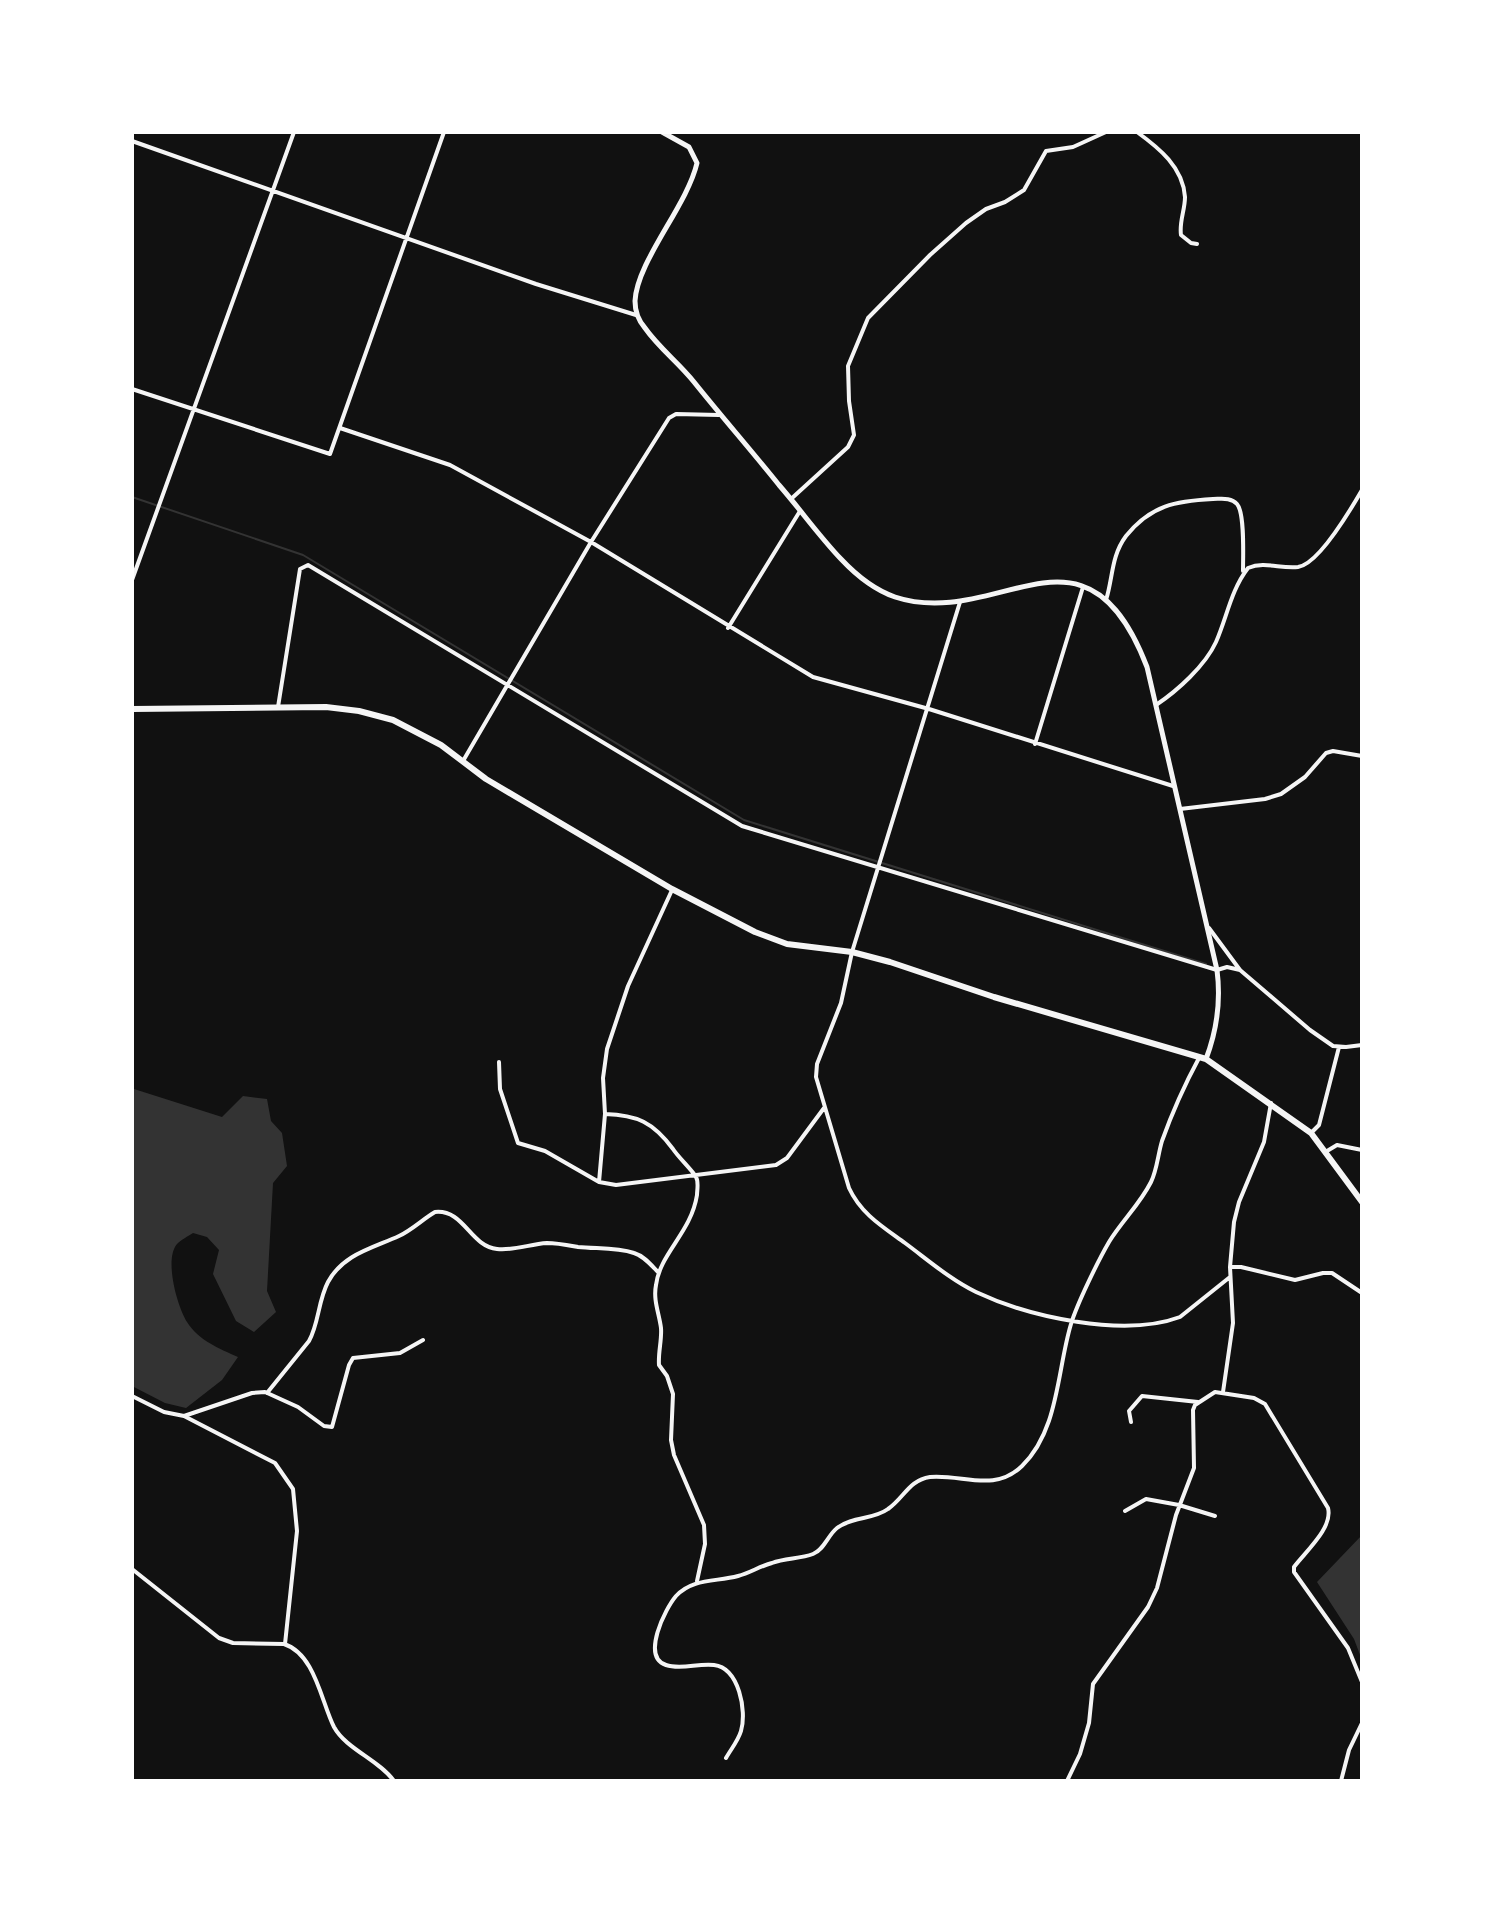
<svg xmlns="http://www.w3.org/2000/svg" width="1494" height="1913" viewBox="0 0 1494 1913" font-family="Literata,serif">
  <rect width="100%" height="100%" fill="#111"/>
  <path fill="#333" d="M 132,1086 L 134,1089 L 222,1117 L 243,1096 L 267,1099 L 271,1121 L 282,1133 L 287,1166 L 273,1183 L 267,1291 L 276,1312 L 254,1332 L 236,1321 L 213,1274 L 219,1250 L 207,1237 L 193,1233 C 188,1236 181,1240 177,1244 C 164,1259 177,1306 187,1322 C 198,1340 220,1349 238,1357 L 222,1380 L 186,1408 L 165,1403 L 132,1386 Z
    M 1362,1535 L 1362,1660 L 1354,1639 L 1317,1582 Z"/>
  <g fill="none" stroke-linecap="round" stroke-linejoin="round">
    <path stroke="#333" stroke-width="2" d="M 132,497 L 303,555 L 744,820 L 1206,964"/>
    <path stroke="#f5f5f5" stroke-width="4" d="M 1137,132 C 1159,148 1183,167 1185,197 C 1185,210 1179,222 1181,235 L 1191,243 L 1197,244
      M 132,141 L 536,284 L 636,315
      M 132,389 L 330,454 L 444,132
      M 340,428 L 450,465 L 591,542 L 813,677 L 929,709 L 1173,786
      M 791,499 L 848,447 L 854,435 L 849,401 L 848,366 L 868,318 L 930,255 L 966,223 L 986,209 L 1005,202 L 1024,190 L 1046,151 L 1073,147 L 1106,132
      M 132,580 L 294,132
      M 1106,600 C 1113,578 1111,556 1126,536 C 1151,505 1176,501 1213,499 C 1221,499 1231,497 1237,504 C 1245,513 1243,557 1243,571
      M 960,602 L 852,952 L 841,1003 L 817,1064 L 816,1077 L 849,1188 C 861,1214 883,1227 905,1243 C 928,1260 951,1280 976,1292 C 1029,1317 1124,1338 1180,1317 L 1230,1277
      M 728,628 L 800,511
      M 1156,705 C 1177,691 1205,666 1216,642 C 1227,617 1231,590 1248,568 C 1265,561 1280,569 1298,567 C 1319,564 1351,509 1362,490
      M 278,707 L 300,569 L 308,565 L 742,826 L 1217,970 L 1227,967 L 1240,970
      M 1035,744 L 1083,587
      M 463,761 L 591,542 L 669,418 L 676,414 L 719,415
      M 1180,809 L 1265,799 L 1281,794 L 1305,777 L 1326,753 L 1333,751 L 1362,756
      M 1209,928 L 1240,970 L 1310,1030 L 1333,1046 L 1346,1047 L 1362,1045
      M 499,1062 L 500,1089 L 518,1143 L 545,1151 L 599,1182 L 616,1185 L 776,1165 L 787,1158 L 824,1108
      M 605,1114 C 637,1115 653,1122 673,1149 C 678,1157 693,1171 696,1177 C 699,1182 697,1190 697,1195 C 691,1233 660,1253 656,1285 C 653,1300 659,1313 661,1328 C 662,1340 658,1352 659,1365 L 667,1376 L 673,1394 L 671,1440 L 674,1455 L 704,1525 L 705,1544 L 697,1581
      M 1311,1133 L 1319,1125 L 1339,1047
      M 1327,1151 L 1337,1145 L 1362,1150
      M 599,1182 L 605,1114 L 603,1078 L 607,1049 L 628,986 L 672,890
      M 1230,1267 L 1241,1267 L 1295,1280 L 1323,1273 L 1332,1273 L 1362,1293
      M 1223,1392 L 1233,1323 L 1230,1267 L 1234,1222 L 1239,1202 L 1264,1142 L 1271,1103
      M 267,1393 L 309,1341 C 319,1323 318,1301 328,1282 C 343,1254 373,1248 399,1236 C 412,1230 423,1219 435,1212 C 464,1209 470,1246 497,1249 C 514,1251 530,1244 547,1243 C 557,1243 567,1245 578,1247 C 596,1249 616,1247 634,1253 C 644,1256 651,1265 658,1272
      M 132,1396 L 164,1412 L 184,1416 L 275,1463 L 293,1489 L 297,1531 L 285,1644
      M 184,1416 L 252,1393 L 265,1392 L 298,1407 L 324,1426 L 332,1427 L 349,1365 L 353,1358 L 400,1353 L 423,1340
      M 1131,1422 L 1129,1411 L 1142,1396 L 1198,1402
      M 1125,1511 L 1146,1499 L 1179,1505 L 1215,1516
      M 132,1569 L 219,1638 L 233,1643 L 284,1644 C 315,1654 321,1701 334,1727 C 346,1749 379,1760 394,1781
      M 726,1758 C 731,1749 738,1741 741,1731 C 747,1711 739,1668 714,1665 C 698,1663 681,1670 666,1665 C 641,1657 665,1609 676,1596 C 693,1578 716,1582 738,1576 C 750,1573 760,1566 772,1563 C 785,1558 800,1559 813,1554 C 824,1550 828,1535 837,1528 C 853,1516 873,1520 888,1509 C 904,1498 909,1480 930,1477 C 963,1474 994,1493 1022,1466 C 1059,1430 1057,1370 1071,1324 C 1077,1304 1098,1261 1109,1242 C 1122,1221 1140,1204 1151,1182 C 1157,1170 1158,1154 1162,1141 C 1172,1113 1185,1084 1199,1058
      M 1067,1781 L 1080,1754 L 1089,1723 L 1093,1684 L 1148,1607 L 1157,1588 L 1176,1515 L 1194,1468 L 1193,1410 L 1195,1405 L 1215,1392 L 1254,1398 L 1265,1404 L 1328,1508 C 1333,1528 1306,1551 1294,1567 L 1294,1572 L 1348,1648 L 1362,1682
      M 1341,1781 L 1349,1750 L 1362,1723"/>
    <path stroke="#f5f5f5" stroke-width="5" d="M 662,132 L 689,147 L 697,163 C 687,206 637,261 635,301 C 635,312 638,320 645,328 C 659,348 679,363 694,382 C 722,417 751,450 779,485 C 800,509 819,536 841,559 C 856,575 875,590 895,597 C 998,631 1085,505 1147,667 L 1217,970 C 1221,1001 1217,1030 1206,1059"/>
    <path stroke="#f5f5f5" stroke-width="6" d="M 132,709 L 326,707 L 359,711 L 393,720 L 441,745 L 486,779 L 672,889 L 755,932 L 787,944 L 852,952 L 890,962 L 994,997 L 1206,1059 L 1311,1133 L 1362,1202"/>
  </g>
  <rect width="1494" height="1913" fill="none" stroke="#ffffff" stroke-width="268"/>
</svg>
